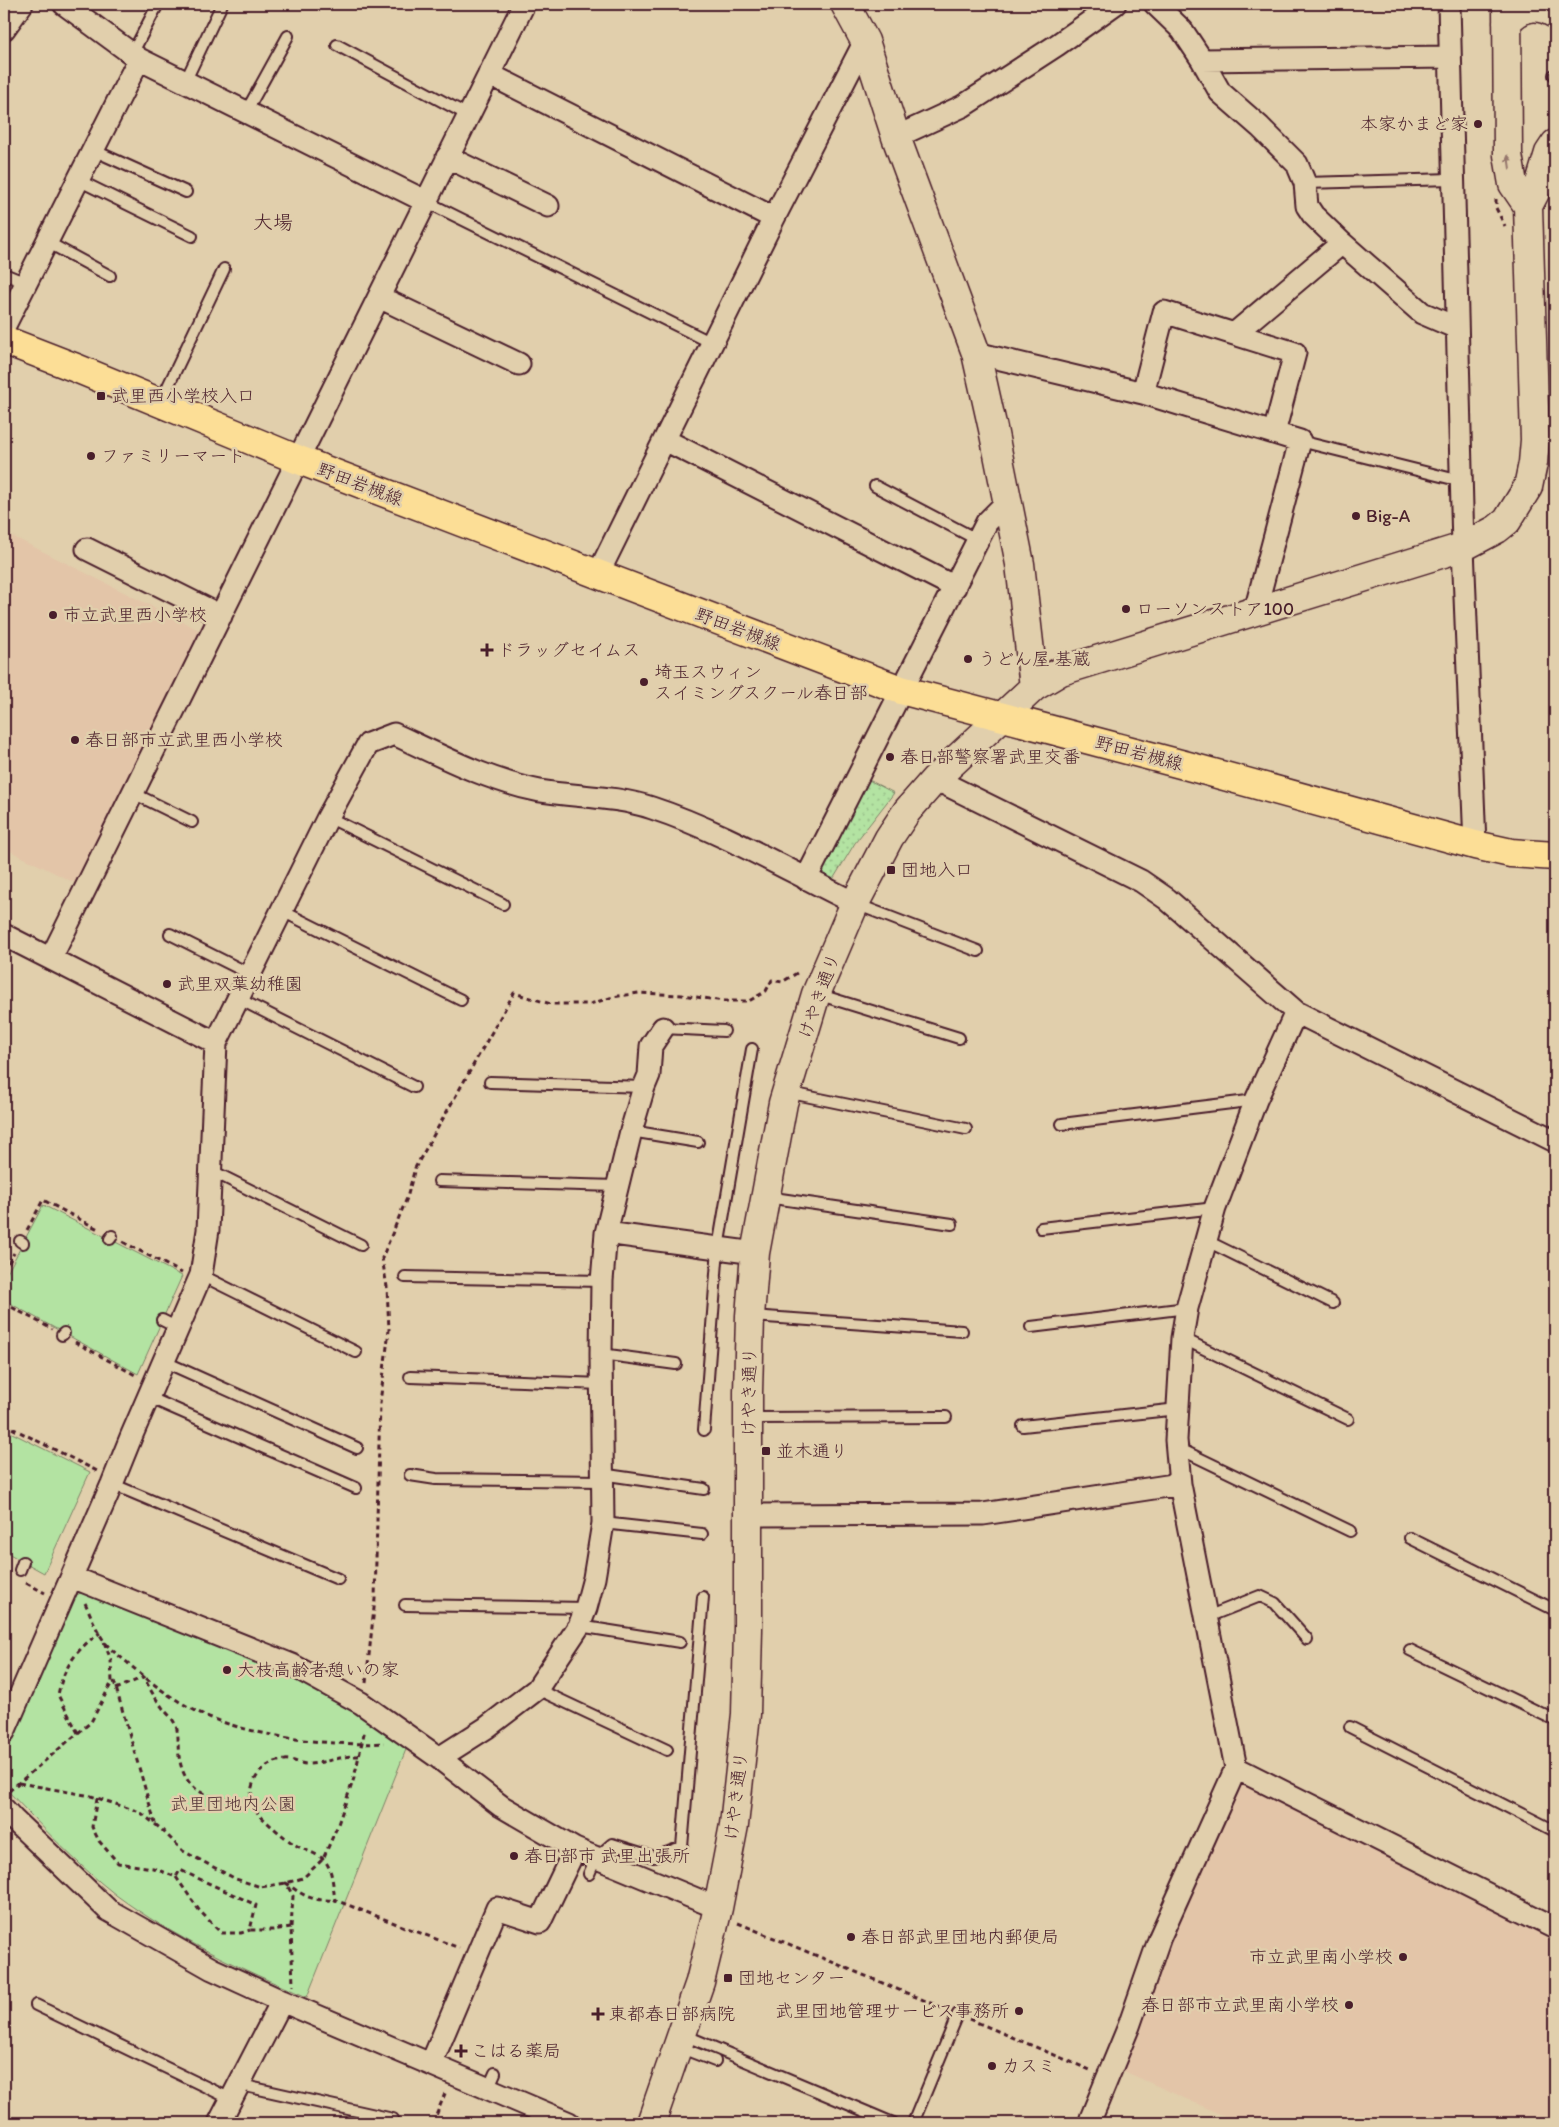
<svg xmlns="http://www.w3.org/2000/svg" width="1559" height="2127" viewBox="0 0 1559 2127" font-family="Itim,'Klee One',sans-serif">
  <defs>
    <pattern id="grass-dots" width="8" height="8" patternUnits="userSpaceOnUse" patternTransform="scale(1.25)"><rect width="8" height="8" fill="#b3e3a2"/><path d="M2 2h.1M6 6h.1" fill="none" stroke="#9bc28c" stroke-width="1.8" stroke-linecap="round"/></pattern>
  </defs>
  <rect width="100%" height="100%" fill="#e1cfac"/>
  <filter id="ink" filterUnits="userSpaceOnUse"><feTurbulence type="fractalNoise" baseFrequency=".02" numOctaves="2"/><feDisplacementMap in="SourceGraphic" scale="10" xChannelSelector="R" yChannelSelector="G"/><feConvolveMatrix kernelMatrix="1 2 1 2 8 2 1 2 1" color-interpolation-filters="sRGB"/></filter>
  <g filter="url(#ink)">
    <path fill="#e3c5a8" d="M 4,532 L 201,631 L 75,883 L 4,848 Z
      M 1243,1784 L 1555,1942 L 1555,2123 L 1240,2123 L 1117,2068 L 1232,1789 Z"/>
    <path fill="url(#grass-dots)" stroke="#7e8166" d="M 867,779 L 894,793 L 855,843 L 832,881 L 818,874 Z"/>
    <path fill="#b3e3a2" stroke="#7e8166" d="M 43,1205 L 182,1276 L 138,1374 L 4,1300 L 4,1279 Z
      M 4,1429 L 90,1472 L 44,1573 L 4,1551 Z
      M 87,1590 L 197,1636 L 322,1692 L 361,1713 L 407,1747 L 307,1997 C 241,1969 174,1938 116,1895 C 75,1863 40,1824 4,1787 L 4,1759 L 70,1598 Z"/>
    <g fill="none" stroke-linecap="round" stroke-linejoin="round">
      <g stroke="#4a1f2b" stroke-width="14">
        <path id="lane" d="M 337,45 L 468,115
          M 132,54 L 158,4
          M 1554,75 L 1555,75
          M 185,82 L 222,4
          M 246,112 L 288,36
          M 93,150 L 186,192
          M 78,180 L 192,236
          M 1305,183 L 1453,179
          M 425,201 L 712,343
          M 47,242 L 110,276
          M 4,274 L 26,283
          M 161,401 L 224,269
          M 1300,441 L 1461,481
          M 875,486 L 978,540
          M 133,793 L 192,822
          M 328,817 L 503,904
          M 856,904 L 978,951
          M 282,911 L 461,1000
          M 170,934 L 250,974
          M 817,994 L 959,1038
          M 239,999 L 414,1087
          M 663,1028 L 724,1031
          M 490,1082 L 644,1087
          M 786,1092 L 966,1129
          M 1062,1124 L 1256,1100
          M 631,1131 L 698,1142
          M 210,1170 L 361,1245
          M 439,1181 L 617,1186
          M 767,1197 L 952,1224
          M 1041,1228 L 1215,1208
          M 110,1239 L 112,1236
          M 1205,1240 L 1333,1303
          M 20,1241 L 23,1243
          M 201,1275 L 356,1352
          M 405,1277 L 602,1281
          M 751,1316 L 962,1331
          M 162,1320 L 178,1328
          M 1031,1327 L 1187,1308
          M 62,1335 L 64,1333
          M 1182,1338 L 1348,1419
          M 601,1354 L 676,1364
          M 163,1361 L 357,1448
          M 410,1377 L 602,1384
          M 148,1397 L 356,1488
          M 750,1418 L 946,1417
          M 1023,1426 L 1178,1409
          M 704,1430 L 718,1248 L 752,1049
          M 1178,1448 L 1350,1531
          M 601,1474 L 704,1489
          M 410,1475 L 436,1479 L 601,1481
          M 112,1484 L 338,1579
          M 603,1523 L 702,1534
          M 1410,1538 L 1555,1610
          M 20,1570 L 23,1562
          M 405,1605 L 586,1608
          M 1207,1617 L 1260,1596 L 1275,1603 L 1307,1639
          M 579,1626 L 680,1642
          M 1410,1650 L 1555,1720
          M 537,1689 L 667,1750
          M 1350,1727 L 1555,1831
          M 589,1874 L 596,1858 L 612,1844 L 654,1857 L 682,1847 L 703,1597
          M 36,2005 L 231,2099
          M 684,2035 L 874,2115
          M 679,2047 L 715,2061
          M 241,2085 L 393,2119
          M 488,2089 L 495,2073
          M 871,2123 L 874,2115 L 893,2123
          M 913,2123 L 958,2014"/>
      </g>
      <g stroke="#4a1f2b" stroke-width="25">
        <path id="street" d="M 64,4 L 139,59 L 425,201
          M 1155,4 L 1182,30 L 1202,60 L 1220,92 L 1260,127 L 1297,164 L 1305,183 L 1307,206 L 1313,215 L 1342,243 L 1422,313 L 1457,328
          M 1449,4 L 1463,547 L 1475,845
          M 4,29 L 22,4
          M 1202,60 L 1450,57
          M 489,74 L 774,218
          M 896,137 L 963,106 L 1057,45 L 1115,4
          M 447,157 L 548,206
          M 379,297 L 519,364
          M 4,327 L 139,59
          M 1234,334 L 1342,243
          M 976,353 L 1143,393 L 1300,441 L 1255,611
          M 1143,393 L 1164,312 L 1295,353 L 1274,433
          M 665,440 L 955,587
          M 87,549 L 221,616
          M 597,576 L 774,218 L 865,41
          M 935,779 L 1141,881 L 1167,899 L 1296,1012 L 1555,1141
          M 806,879 L 987,522 L 1008,501
          M 4,935 L 216,1043
          M 51,958 L 524,4
          M 1296,1012 L 1256,1100 L 1215,1208 L 1187,1308 L 1182,1338 L 1176,1440 L 1180,1484 L 1236,1768 L 1555,1928
          M 606,1233 L 755,1253
          M 748,1515 L 983,1514 L 1180,1484
          M 72,1577 L 292,1665 L 361,1703 L 439,1758 L 501,1806 L 575,1849 L 718,1908
          M 4,1732 L 112,1484 L 131,1437 L 201,1275 L 208,1230 L 216,1043 L 328,817 L 368,744 L 394,734 C 441,756 489,781 540,791 C 577,797 616,796 652,808 C 722,831 789,871 855,903
          M 439,1758 L 486,1728 L 537,1689 L 579,1626 L 586,1608 L 594,1578 L 603,1523 L 601,1354 L 602,1281 L 606,1233 L 631,1131 L 644,1087 L 649,1075 L 651,1046 L 663,1028
          M 4,1809 L 13,1819 L 108,1910 L 212,1969 L 282,2001 L 569,2123
          M 431,2064 L 497,1908 L 540,1922 L 575,1849
          M 219,2123 L 282,2001
          M 1091,2123 L 1091,2118 L 1129,2026 L 1160,1937 L 1236,1768"/>
      </g>
      <g stroke="#4a1f2b" stroke-width="31">
        <path id="secondary" d="M 845,4 L 865,41 L 896,137 L 976,353 L 993,429 L 1020,564 L 1034,687
          M 1507,4 L 1508,155 L 1513,184 L 1528,206
          M 1507,22 C 1521,6 1537,3 1555,14
          M 651,2123 L 700,1982 L 718,1908 L 734,1825 L 746,1714 L 748,1629 L 748,1392 L 750,1316 L 755,1253 L 783,1103 L 816,994 L 855,903 L 889,838 L 907,811 L 935,779 L 1034,687 L 1061,671 L 1463,547 L 1497,529 L 1507,521 L 1528,487 L 1533,463 L 1535,440 L 1528,206 L 1540,183 L 1549,153 L 1555,144"/>
      </g>
      <g stroke="#4a1f2b" stroke-width="31">
        <path id="primary" d="M 4,340 L 76,368 L 299,460 L 901,690 L 1188,766 L 1475,845 L 1511,853 L 1555,856"/>
      </g>
      <path stroke="#4a1f2b" stroke-width="3" stroke-dasharray="5 4" stroke-linecap="butt" d="M 1496,199 L 1496,208 L 1505,226
        M 27,1230 L 43,1200 L 100,1230
        M 123,1242 L 182,1273
        M 4,1271 L 14,1253
        M 4,1303 L 52,1329
        M 75,1342 L 137,1376
        M 4,1424 L 97,1471
        M 26,1583 L 45,1593
        M 85,1603 C 91,1615 96,1630 104,1641 C 110,1650 121,1657 129,1664 C 148,1681 175,1701 198,1712 C 247,1736 330,1747 384,1743
        M 114,1681 L 155,1823
        M 366,1683 L 375,1599 L 380,1403 L 389,1330 L 387,1287 L 382,1258 L 407,1198 L 415,1168 L 514,993 L 551,1004 L 590,1004 L 613,997 L 639,993 L 682,995 L 725,1001 L 749,1001 L 766,991 L 772,980 L 782,982 L 797,973 L 799,975
        M 116,1689 L 144,1677 C 149,1688 155,1698 162,1707 C 165,1712 171,1716 174,1722 C 180,1732 177,1744 179,1756 C 185,1797 215,1801 251,1799
        M 78,1733 L 58,1695 C 63,1668 77,1648 100,1633
        M 359,1756 C 341,1755 324,1764 307,1764 C 300,1764 292,1759 285,1760 C 260,1761 241,1790 257,1812 C 261,1818 287,1840 294,1844 C 303,1850 317,1853 324,1860 C 333,1869 333,1888 335,1900 L 459,1948
        M 19,1783 L 91,1796 L 140,1812 L 161,1829 L 183,1851 L 236,1879 L 261,1887 L 286,1883 L 303,1878 L 323,1859 L 337,1827 L 354,1778 L 365,1729
        M 9,1791 L 91,1722 L 112,1682 L 111,1660 L 104,1642
        M 97,1798 L 92,1827 L 99,1841 L 118,1863 L 153,1868 L 176,1877 L 180,1870 L 256,1905 L 250,1930 L 273,1930 L 291,1927 L 293,1986
        M 176,1877 L 199,1910 L 221,1933 L 241,1933 L 250,1930
        M 738,1923 L 945,2009
        M 291,1927 L 293,1896 L 286,1883 C 305,1897 312,1901 335,1900
        M 969,2019 L 1090,2070
        M 433,2123 L 446,2091"/>
      <use href="#lane" stroke="#e1cfac" stroke-width="10"/>
      <use href="#street" stroke="#e1cfac" stroke-width="21"/>
      <use href="#secondary" stroke="#e1cfac" stroke-width="28"/>
      <use href="#primary" stroke="#fcde96" stroke-width="28"/>
    </g>
    <defs><path id="oneway-solid" d="M-6-.8H1V-3.2L6.5 0L1 3.2V.8H-6Z" transform="scale(1.25)"/></defs>
    <use fill="#96776c" href="#oneway-solid" transform="translate(1509 162) rotate(-98)"/>
  </g>
  <g fill="#4a1f2b" stroke="#e1cfac" stroke-width="2">
    <circle cx="1478" cy="124" r="5"/>
    <rect x="96" y="391" width="10" height="10" rx="2.5"/>
    <circle cx="91" cy="456" r="5"/>
    <circle cx="1356" cy="516" r="5"/>
    <circle cx="1126" cy="609" r="5"/>
    <circle cx="53" cy="615" r="5"/>
    <path d="M484.5 642.5h5v5h5v5h-5v5h-5v-5h-5v-5h5z"/>
    <circle cx="968" cy="659" r="5"/>
    <circle cx="644" cy="682" r="5"/>
    <circle cx="75" cy="740" r="5"/>
    <circle cx="890" cy="757" r="5"/>
    <rect x="886" y="865" width="10" height="10" rx="2.5"/>
    <circle cx="167" cy="984" r="5"/>
    <rect x="761" y="1446" width="10" height="10" rx="2.5"/>
    <circle cx="227" cy="1670" r="5"/>
    <circle cx="514" cy="1856" r="5"/>
    <circle cx="851" cy="1937" r="5"/>
    <circle cx="1403" cy="1957" r="5"/>
    <rect x="723" y="1973" width="10" height="10" rx="2.5"/>
    <circle cx="1349" cy="2005" r="5"/>
    <circle cx="1019" cy="2011" r="5"/>
    <path d="M595.5 2006.5h5v5h5v5h-5v5h-5v-5h-5v-5h5z"/>
    <path d="M458.5 2043.5h5v5h5v5h-5v5h-5v-5h-5v-5h5z"/>
    <circle cx="992" cy="2066" r="5"/>
  </g>
  <g text-anchor="middle" stroke-width="5" stroke-linejoin="round" paint-order="stroke">
    <g font-size="18" fill="#4a1f2b" stroke="#e1cfac" text-anchor="start">
      <text x="1468" y="130" text-anchor="end">本家かまど家</text>
      <text x="111" y="402">武里西小学校入口</text>
      <text x="101" y="462">ファミリーマート</text>
      <text x="1366" y="522">Big-A</text>
      <text x="1136" y="615">ローソンストア100</text>
      <text x="63" y="621">市立武里西小学校</text>
      <text x="497" y="656">ドラッグセイムス</text>
      <text x="978" y="665">うどん屋 基蔵</text>
      <text x="654" y="678">埼玉スウィン<tspan x="654" dy="21">スイミングスクール春日部</tspan></text>
      <text x="85" y="746">春日部市立武里西小学校</text>
      <text x="900" y="763">春日部警察署武里交番</text>
      <text x="901" y="876">団地入口</text>
      <text x="177" y="990">武里双葉幼稚園</text>
      <text x="776" y="1457">並木通り</text>
      <text x="237" y="1676">大枝高齢者憩いの家</text>
      <text x="524" y="1862">春日部市 武里出張所</text>
      <text x="861" y="1943">春日部武里団地内郵便局</text>
      <text x="1393" y="1963" text-anchor="end">市立武里南小学校</text>
      <text x="738" y="1984">団地センター</text>
      <text x="1339" y="2011" text-anchor="end">春日部市立武里南小学校</text>
      <text x="1009" y="2017" text-anchor="end">武里団地管理サービス事務所</text>
      <text x="609" y="2020">東都春日部病院</text>
      <text x="471" y="2057">こはる薬局</text>
      <text x="1002" y="2072">カスミ</text>
    </g>
    <g font-size="18" fill="#4a1f2b" stroke="#e1cfac">
      <text transform="translate(360 484) rotate(21)" y="6">野田岩槻線</text>
      <text transform="translate(738 629) rotate(21)" y="6">野田岩槻線</text>
      <text transform="translate(1139 753) rotate(15)" y="6">野田岩槻線</text>
      <text transform="translate(819 996) rotate(-70)" y="6">けやき通り</text>
      <text transform="translate(749 1392) rotate(-89)" y="6">けやき通り</text>
      <text transform="translate(736 1796) rotate(-83)" y="6">けやき通り</text>
    </g>
    <g font-size="18" fill="#543337" stroke="#e1cfac">
      <text x="233" y="1810">武里団地内公園</text>
    </g>
    <g font-size="20" fill="#4a1f2b" stroke="#e1cfac">
      <text x="273" y="229">大場</text>
    </g>
  </g>
  <rect width="1559" height="2127" fill="none" stroke="#e1cfac" stroke-width="20"/>
  <rect x="10" y="10" width="1539" height="2107" fill="none" stroke="#4a1f2b" stroke-width="2" filter="url(#ink)"/>
</svg>
